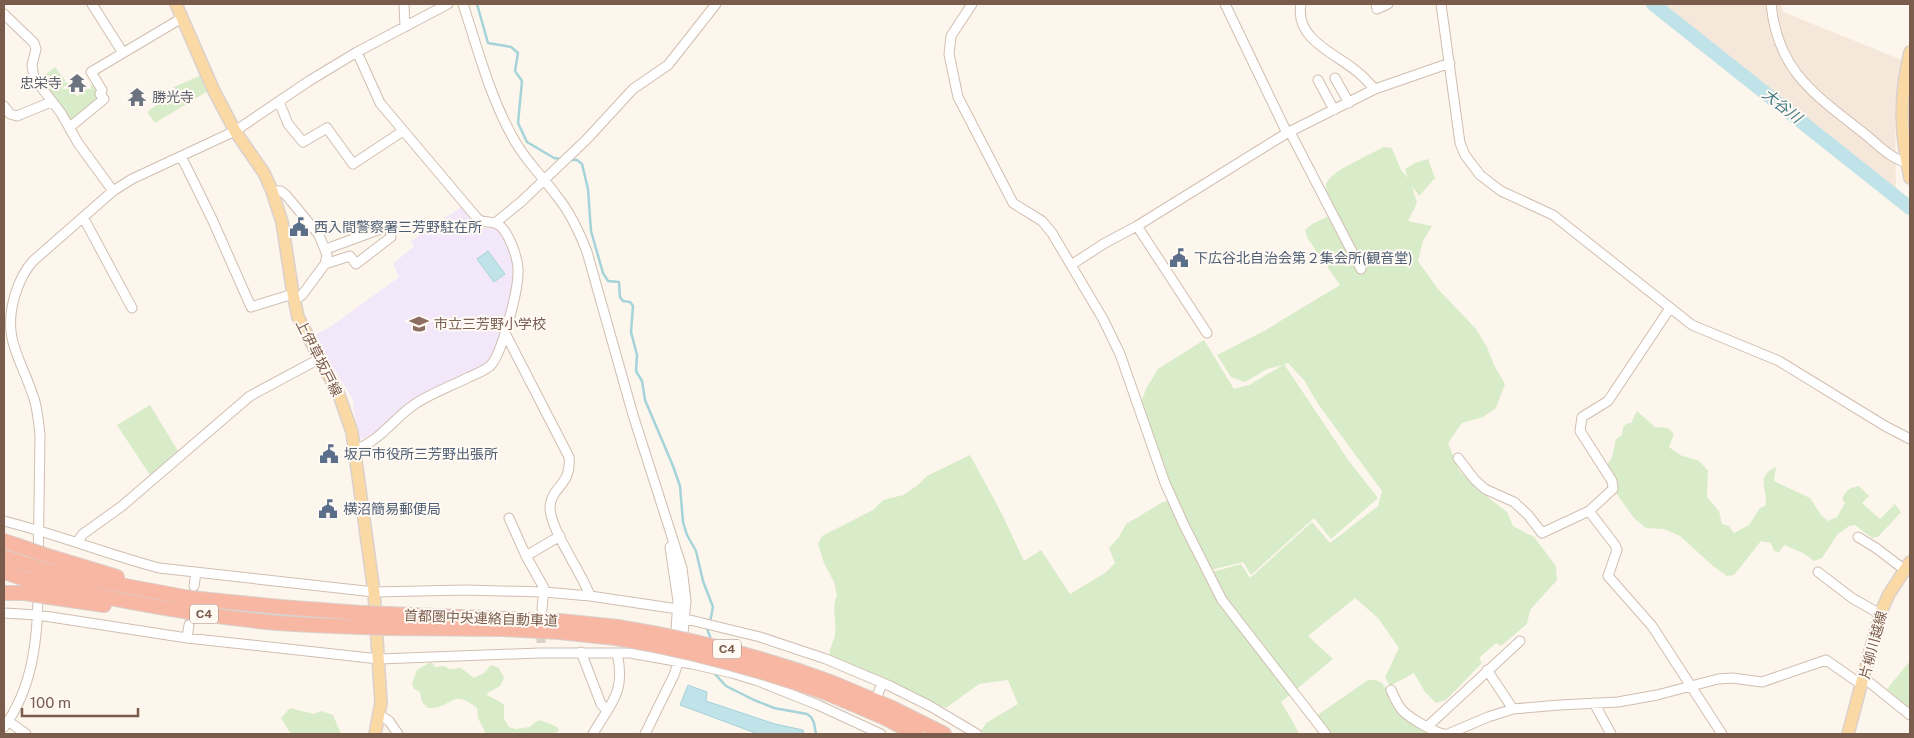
<svg xmlns="http://www.w3.org/2000/svg" width="1914" height="738" viewBox="0 0 1914 738" font-family="'Public Sans','Noto Sans JP',sans-serif">
  <rect width="100%" height="100%" fill="#fdf6ec"/>
  <path fill="#f5e8da" d="M 1657,4 L 1781,4 L 1783,12 L 1902,60 L 1895,105 L 1896,193 Z"/>
  <path fill="#f3e8fa" d="M 461,207 L 481,228 L 497,228 L 512,257 L 516,275 L 505,321 L 495,353 L 487,364 L 443,386 L 375,435 L 374,433 L 361,440 L 353,407 L 354,401 L 313,336 L 330,327 L 399,277 L 393,264 L 414,246 L 411,241 Z"/>
  <path fill="#d8ecc9" d="M 55,67 L 77,96 L 92,85 L 102,98 L 72,123 L 69,122 L 39,80 Z
    M 201,75 L 208,91 L 155,123 L 147,112 L 158,104 L 157,101 L 172,91 L 172,88 Z
    M 1383,147 L 1392,148 L 1401,170 L 1408,178 L 1405,169 L 1415,163 L 1428,159 L 1435,178 L 1419,196 L 1412,186 L 1417,203 L 1408,221 L 1432,226 L 1423,241 L 1418,261 L 1438,289 L 1476,329 L 1487,347 L 1494,365 L 1505,384 L 1496,408 L 1483,417 L 1462,423 L 1448,443 L 1459,470 L 1476,488 L 1507,512 L 1513,526 L 1534,537 L 1556,566 L 1557,580 L 1530,610 L 1527,624 L 1501,646 L 1496,643 L 1479,658 L 1482,663 L 1446,700 L 1436,703 L 1425,692 L 1414,673 L 1390,686 L 1385,677 L 1399,648 L 1378,618 L 1355,598 L 1308,636 L 1333,659 L 1281,702 L 1293,722 L 1299,734 L 986,734 L 981,731 L 986,723 L 1018,704 L 1008,680 L 979,684 L 946,708 L 830,657 C 828,649 834,642 835,634 C 837,620 831,608 837,595 L 834,582 L 824,563 L 818,544 L 822,536 L 873,510 L 883,500 L 903,495 L 918,485 L 927,476 L 970,455 L 1001,512 L 1024,561 L 1041,550 L 1070,594 L 1105,573 L 1115,563 L 1109,548 L 1119,537 L 1126,524 L 1163,502 L 1168,501 L 1172,506 L 1205,574 L 1241,564 L 1250,578 L 1312,522 L 1330,543 L 1378,506 L 1382,491 L 1318,404 L 1304,380 L 1288,363 L 1284,364 L 1349,461 L 1378,498 L 1331,539 L 1314,518 L 1251,575 L 1243,562 L 1211,570 L 1171,489 L 1141,402 L 1147,387 L 1158,369 L 1204,340 L 1234,389 L 1249,385 L 1283,365 L 1267,369 L 1245,382 L 1231,377 L 1217,355 L 1264,331 L 1340,285 L 1308,239 L 1305,230 L 1312,224 L 1329,216 C 1334,198 1326,199 1326,186 C 1326,172 1371,155 1383,147 Z
    M 150,405 L 178,451 L 150,475 L 117,425 Z
    M 1637,411 L 1655,427 L 1668,428 L 1674,434 L 1669,447 L 1680,455 L 1699,461 L 1708,471 L 1707,497 L 1719,511 L 1722,524 L 1729,526 L 1734,533 L 1749,525 L 1760,508 L 1765,506 C 1770,491 1753,477 1776,467 L 1774,481 L 1810,498 L 1821,515 L 1828,521 L 1837,517 L 1845,503 L 1842,499 C 1846,490 1849,488 1859,486 L 1869,496 L 1862,503 L 1880,519 L 1895,504 L 1901,512 L 1878,537 L 1872,538 L 1855,525 L 1849,526 L 1837,535 L 1822,558 L 1814,561 L 1803,553 L 1784,545 L 1779,552 L 1774,551 L 1771,543 L 1761,541 L 1734,575 L 1727,576 L 1713,566 L 1680,536 L 1664,529 L 1646,528 L 1634,518 L 1616,493 L 1614,478 L 1606,467 L 1612,457 L 1616,439 L 1622,435 L 1623,427 L 1626,424 L 1631,423 Z
    M 1910,661 L 1910,709 L 1887,689 Z
    M 431,662 L 435,667 L 444,666 L 449,669 L 461,668 L 474,678 L 484,673 L 491,665 L 499,668 L 504,678 L 500,686 L 486,694 C 492,699 498,699 504,705 L 504,719 L 509,727 L 516,729 L 530,727 L 534,723 L 539,720 C 545,722 555,725 559,729 L 557,732 L 548,734 L 486,734 L 478,718 L 477,708 C 452,687 452,709 428,708 L 422,702 L 420,692 L 414,689 L 412,683 L 417,670 Z
    M 1368,680 L 1376,680 L 1382,683 L 1388,691 L 1429,731 L 1425,734 L 1330,734 L 1316,716 Z
    M 290,708 L 314,714 L 321,711 L 333,715 L 341,734 L 291,734 L 281,718 Z"/>
  <path fill="#bfe3e8" stroke="#a5d3da" d="M 488,251 L 505,274 L 494,282 L 477,259 Z
    M 688,685 L 707,692 L 706,701 L 775,724 L 803,730 L 804,734 L 758,734 L 680,705 Z"/>
  <g fill="none" stroke-linecap="round" stroke-linejoin="round">
    <path stroke="#a5d3da" stroke-width="2.5" d="M 477,4 L 488,43 L 511,47 L 518,53 L 515,71 L 522,81 L 518,123 L 527,142 L 554,158 L 561,159
      M 569,160 L 577,160 L 582,164 L 588,189 L 591,231 L 603,273 L 608,281 L 619,282 L 620,297 L 623,301 L 630,302 L 633,306 L 631,332 L 637,355 L 636,371 L 642,381 L 645,400 L 673,466 L 680,486 L 683,522 L 687,535 L 696,551 L 703,581 L 713,607 L 710,622
      M 706,626 L 712,642
      M 713,672 L 726,686 L 754,700 L 774,708 L 807,714 L 811,717 L 814,723 L 816,734"/>
    <path stroke="#bfe3e8" stroke-width="14" d="M 1653,4 L 1910,208"/>
    <path stroke="#dcd0c4" stroke-width="9" stroke-dasharray="9 4.5" stroke-linecap="butt" d="M 189,625 L 194,586
      M 541,643 L 541,627"/>
    <g stroke="#d1beb0" stroke-width="11">
      <path id="minor" d="M 92,4 L 123,53
        M 404,4 L 405,27
        M 463,4 C 478,50 491,101 516,143 C 527,162 543,177 556,195 C 570,212 579,231 587,252 L 633,415 L 682,568 L 686,601 L 682,644
        M 972,4 L 951,36 L 949,54 L 958,97 L 1013,203 L 1042,221 L 1052,233 L 1103,319 L 1120,354 L 1165,483 L 1184,525 L 1222,600 L 1326,734
        M 1225,4 L 1287,133
        M 1301,4 C 1294,41 1339,54 1361,75 C 1366,79 1370,85 1375,89
        M 1376,4 L 1377,9 L 1388,4
        M 1441,4 L 1460,143 L 1465,155 L 1480,175 L 1501,191 L 1553,215 L 1692,325 L 1779,361 L 1885,426 L 1910,439
        M 1771,4 C 1778,73 1816,95 1866,135 C 1878,145 1893,161 1910,163
        M 4,14 L 34,43 L 36,49 L 32,65 L 34,78 L 61,113 L 78,143 L 113,191
        M 357,52 L 380,103 L 477,218 L 481,221 L 495,223 L 522,201 L 587,139 L 633,89 L 668,65 L 716,4
        M 1335,78 L 1349,103
        M 1318,80 L 1334,110
        M 280,104 L 288,124 L 303,142 L 327,128 L 353,164 L 403,131
        M 4,106 L 10,114 L 17,116 L 51,102
        M 70,127 L 104,99 L 100,94 L 102,90 L 91,72 L 182,18
        M 1290,132 L 1361,269
        M 181,156 L 212,219 L 251,307 L 293,294
        M 272,191 L 281,191 L 286,195 L 319,235 L 327,255 L 325,264 L 302,295 L 294,301
        M 83,217 L 132,308
        M 1137,226 L 1207,333
        M 325,264 L 350,256 L 356,264 L 391,237 L 390,228 L 386,227 L 326,249
        M 1071,265 L 1105,243 L 1137,226 L 1287,133 L 1375,89 L 1450,63
        M 1670,308 L 1608,401 L 1582,417 L 1580,431 L 1612,481 L 1613,489 L 1589,511 L 1615,545 L 1617,550 L 1608,576 L 1652,626 L 1722,734
        M 505,333 L 569,457 C 572,485 552,486 550,506 C 549,529 582,572 590,596
        M 355,450 C 381,440 393,419 415,404 C 431,393 452,386 469,377 C 476,374 484,371 490,366 C 502,355 518,290 518,273 C 519,260 508,227 495,223
        M 1458,458 L 1475,480 L 1485,489 L 1514,502 L 1528,515 L 1542,533 L 1589,511
        M 509,518 L 526,556 L 544,588 L 542,609
        M 4,521 C 56,534 107,554 159,568 L 374,592 L 465,590 L 544,592 L 590,596 L 678,609
        M 1858,537 L 1876,548 L 1905,570
        M 77,542 L 83,534 L 122,506 L 250,396 L 319,359
        M 670,547 L 678,601 L 675,643
        M 526,556 L 560,536
        M 1818,572 L 1852,598 L 1880,614
        M 38,573 L 40,436 C 39,425 38,413 35,402 C 23,360 1,341 15,295 C 19,282 24,271 33,261 L 113,191 L 132,179 L 235,131 L 309,81 L 357,52 L 448,4
        M 194,586 L 196,572
        M 4,613 L 38,615 L 187,638 L 379,659 L 540,653 L 630,653 L 692,664 L 732,673 L 758,681 L 818,705 L 881,734
        M 686,619 L 760,637 L 826,659 L 890,686 L 930,706 L 977,734
        M 187,638 L 189,625
        M 581,652 L 601,704 L 607,711
        M 1487,670 L 1513,709
        M 1864,678 L 1910,715
        M 1391,690 C 1394,697 1398,706 1403,711 C 1410,718 1435,733 1444,734
        M 878,694 L 882,683
        M 1594,703 L 1611,734
        M 380,715 L 389,721 L 398,734
        M 8,721 L 26,734
        M 4,727 C 33,688 38,637 38,591
        M 1427,727 L 1520,641
        M 593,734 C 611,702 626,693 617,653
        M 645,734 L 674,675 L 680,657
        M 1448,734 L 1488,717 L 1513,709 L 1560,705 L 1618,702 L 1657,695 L 1718,679 L 1732,678 L 1762,682 L 1826,660 L 1862,685"/>
    </g>
    <g stroke="#dad1cd" stroke-width="14">
      <path id="major" d="M 176,4 L 214,91 L 235,131 L 264,173 L 272,191 L 282,222 L 293,294 L 298,317 L 339,395 L 352,432 L 374,592 L 381,703 L 375,734
        M 1910,52 C 1899,99 1900,131 1910,178
        M 1848,734 L 1880,614 L 1889,594 L 1910,562"/>
    </g>
    <g stroke="#dad1cd" stroke-width="16">
      <path id="highway" d="M 4,541 L 25,548
        M 4,557 L 26,564
        M 51,557 L 117,577
        M 4,572 L 25,579
        M 50,572 L 190,598 L 280,607 L 362,613
        M 49,585 C 124,602 201,616 278,623 C 306,625 334,626 362,627
        M 4,593 L 25,593
        M 49,597 L 104,605
        M 387,614 L 560,621 L 618,627
        M 388,628 L 503,629 L 559,632 L 616,638
        M 833,683 L 890,707 L 944,734
        M 829,694 L 883,717 L 916,734"/>
    </g>
    <use href="#minor" stroke="#fff" stroke-width="9"/>
    <use href="#major" stroke="#fbd9a5" stroke-width="11"/>
    <use href="#highway" stroke="#f7b7a3" stroke-width="14"/>
    <g stroke="#dad1cd" stroke-width="16" stroke-linecap="butt">
      <path id="highway-bridge" d="M 25,548 L 51,557
        M 26,564 L 50,572
        M 25,579 L 49,585
        M 25,593 L 49,597
        M 362,613 L 387,614
        M 362,627 L 388,628
        M 618,627 C 692,639 763,657 833,683
        M 616,638 C 690,650 758,669 829,694"/>
    </g>
    <use href="#highway-bridge" stroke="#f7b7a3" stroke-width="14"/>
  </g>
  <defs>
    <g id="temple-bare" transform="scale(1.5)"><path d="M0-6L5-2H3V0L6.5 2.5H4V6H1.5V3h-3V6H-4V2.5H-6.5L-3 0V-2H-5Z" fill="#6b7280" stroke="#fffaf3" stroke-width="2.5" paint-order="stroke"/></g>
    <g id="civic-bare" transform="scale(1.5)"><path d="M-.6-6.5H3V-4.5H.6V-3L4-1V1h2V6H-6V1h2V-1L-.6-3ZM-1.2 2.5V6h2.4V2.5Z" fill="#5c6f8a" stroke="#fffaf3" stroke-width="2.5" paint-order="stroke"/></g>
    <g id="school-bare" transform="scale(1.5)"><path d="M0-5L7-2L0 1L-7-2ZM-4 1L0 2.5L4 1V4Q0 6-4 4Z" fill="#8d6e63" stroke="#fffaf3" stroke-width="2.5" paint-order="stroke"/></g>
  </defs>
  <g fill-rule="evenodd">
    <use href="#temple-bare" x="77" y="83"/>
    <use href="#temple-bare" x="137" y="97"/>
    <use href="#civic-bare" x="299" y="227"/>
    <use href="#civic-bare" x="1179" y="258"/>
    <use href="#school-bare" x="419" y="324"/>
    <use href="#civic-bare" x="329" y="454"/>
    <use href="#civic-bare" x="328" y="509"/>
  </g>
  <g text-anchor="middle" stroke-width="4" stroke-linejoin="round" paint-order="stroke">
    <g fill="#fffaf3" stroke="#a28b7f" stroke-width="1">
      <rect x="190" y="604.5" width="28" height="19" rx="4"/>
      <rect x="713" y="639.5" width="28" height="19" rx="4"/>
    </g>
    <g font-size="12" font-weight="bold" fill="#7a5c4d">
      <text x="204" y="618">C4</text>
      <text x="727" y="653">C4</text>
    </g>
    <g font-size="14" fill="#5b616d" stroke="#fffaf3" text-anchor="end">
      <text x="62" y="88">忠栄寺</text>
      <text x="152" y="102" text-anchor="start">勝光寺</text>
    </g>
    <g font-size="14" fill="#4e5e75" stroke="#fffaf3" text-anchor="start">
      <text x="314" y="232">西入間警察署三芳野駐在所</text>
      <text x="1194" y="263">下広谷北自治会第２集会所(観音堂)</text>
      <text x="344" y="459">坂戸市役所三芳野出張所</text>
      <text x="343" y="514">横沼簡易郵便局</text>
    </g>
    <g font-size="14" fill="#785e54" stroke="#fffaf3" text-anchor="start">
      <text x="434" y="329">市立三芳野小学校</text>
    </g>
    <g font-size="14" fill="#7a5c4d" stroke="#fffaf3">
      <text transform="translate(319 358) rotate(63)" y="5">上伊草坂戸線</text>
      <text transform="translate(481 618) rotate(2)" y="5">首都圏中央連絡自動車道</text>
      <text transform="translate(1873 645) rotate(-75)" y="5">片柳川越線</text>
    </g>
    <g font-size="15" font-style="italic" fill="#437c86" stroke="#fffaf3">
      <text transform="translate(1782 106) rotate(38)" y="5">大谷川</text>
    </g>
  </g>
  <rect width="1914" height="738" fill="none" stroke="#7a5c4d" stroke-width="10"/>
  <path d="M22 708v8h116v-8" fill="none" stroke="#7a5c4d" stroke-width="2.5"/>
  <text x="30" y="708" font-size="15" fill="#7a5c4d" stroke="#fffaf3" stroke-width="4" paint-order="stroke">100 m</text>
</svg>
